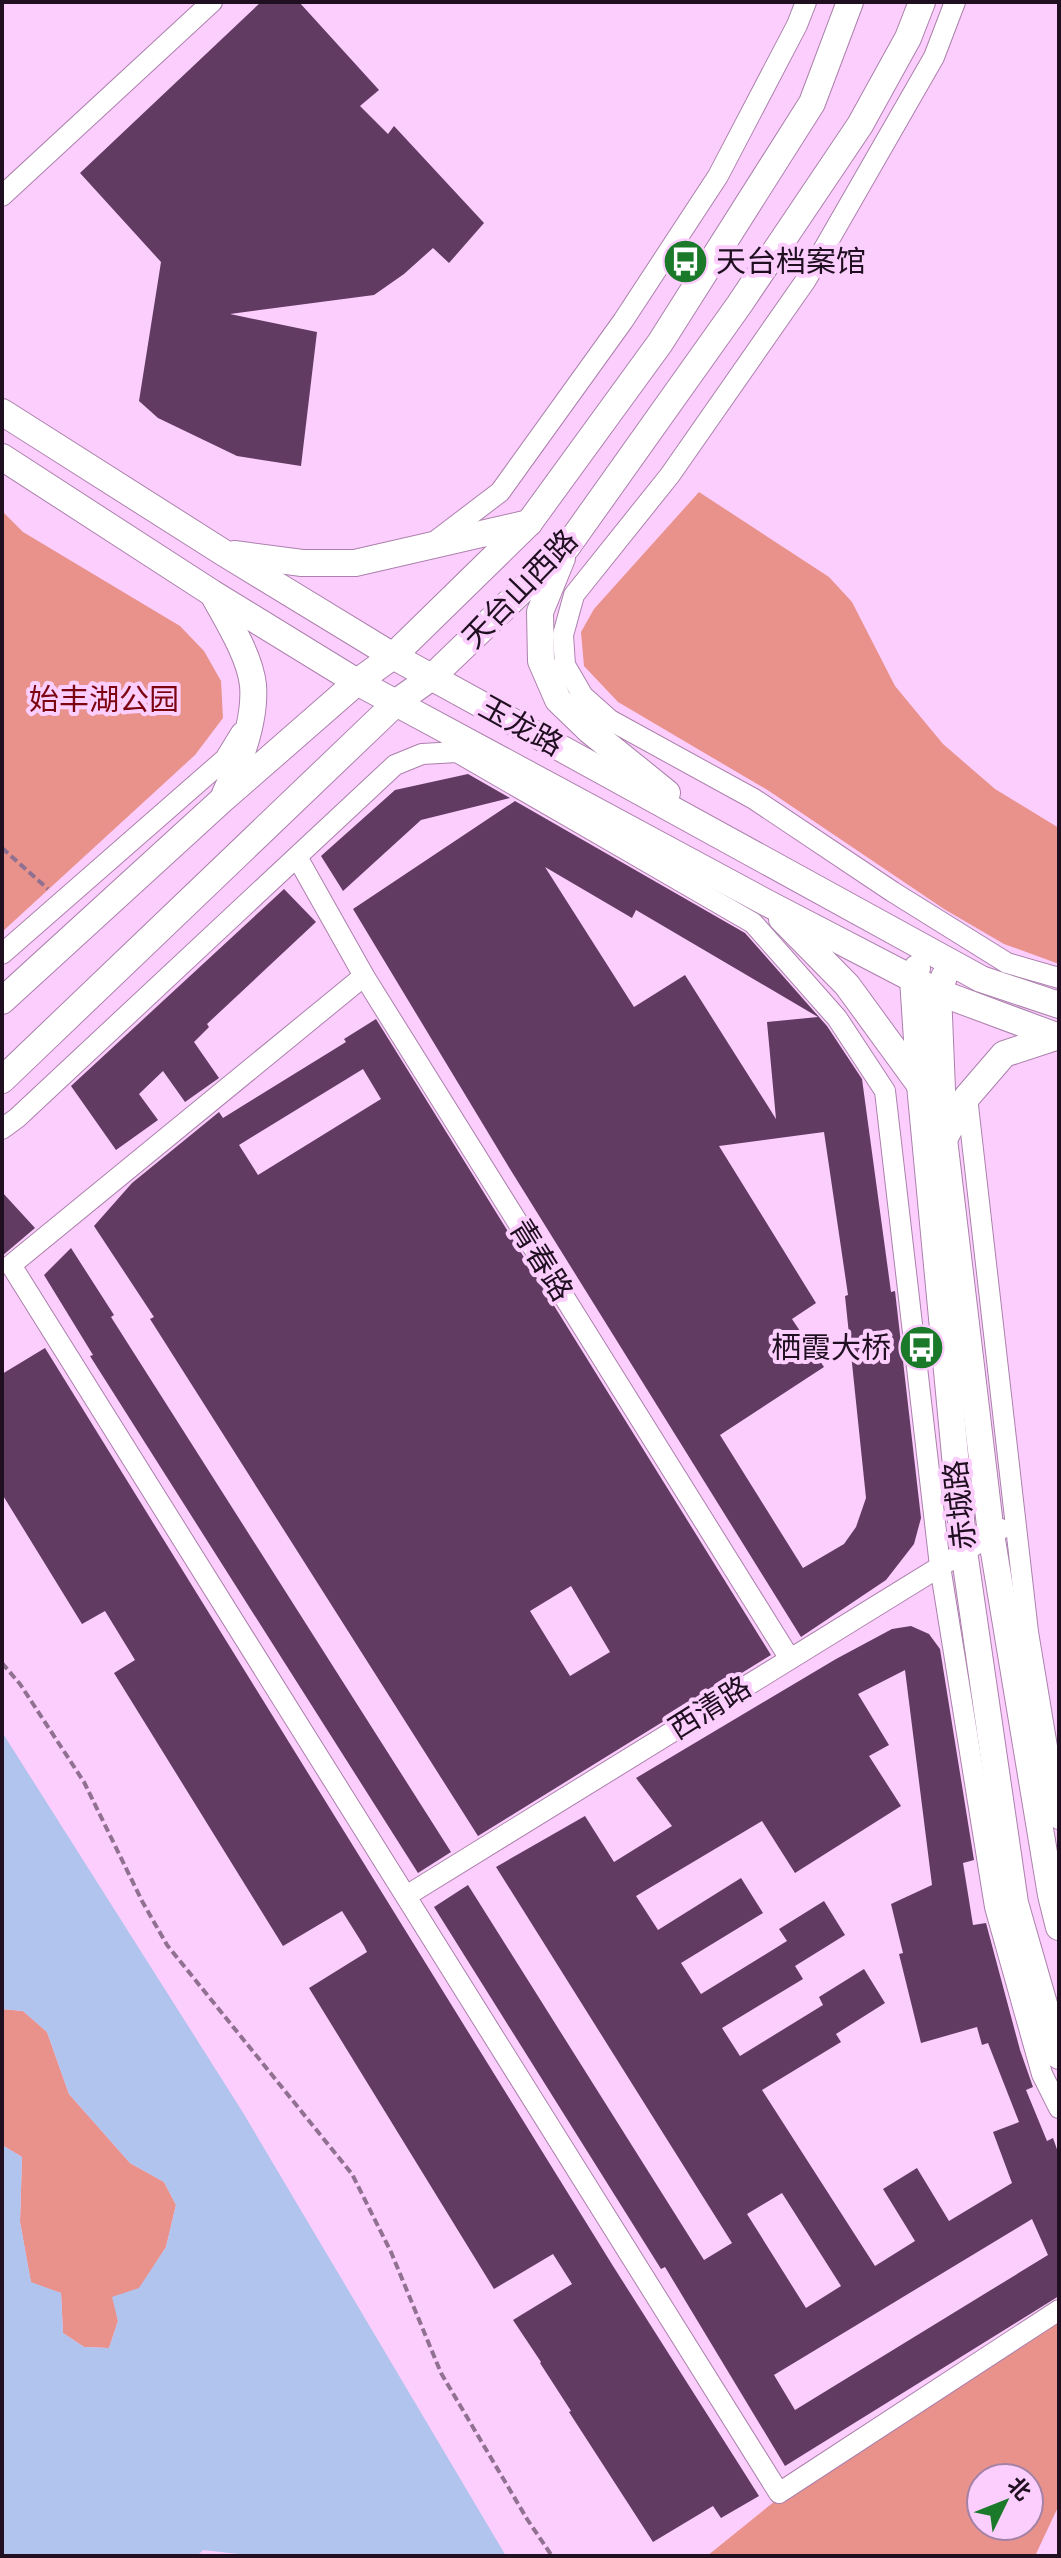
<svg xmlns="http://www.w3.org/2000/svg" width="1061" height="2558" font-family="'Titillium Web','Noto Sans SC',sans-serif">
	<rect width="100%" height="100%" fill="#fccefd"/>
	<!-- green -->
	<g fill="#e8928b" fill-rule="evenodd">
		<polygon points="699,492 829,577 852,602 895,686 943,744 995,789 1059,828 1059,964 1004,944 944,909 769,791 618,702 584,666 581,632 594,609"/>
		<polygon points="2,511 23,532 180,626 204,651 221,681 223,718 195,755 2,932"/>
		<polygon points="2,2009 23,2011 47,2032 69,2094 130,2163 164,2182 176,2205 166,2247 139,2289 113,2297 118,2321 109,2348 84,2347 63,2333 61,2293 31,2283 20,2222 22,2157 2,2145"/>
		<path d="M1059 2319V2505L1035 2556H707L780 2497ZM981 2478H1029V2526H981Z"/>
	</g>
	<!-- water -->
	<polygon fill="#b1c4ed" points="2,1732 242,2111 506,2556 256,2556 203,2550 197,2556 2,2556 2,2145 22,2157 20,2222 31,2282 61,2293 63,2333 84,2347 109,2348 118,2321 112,2297 139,2288 166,2247 176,2205 164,2182 130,2163 69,2094 47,2032 23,2011 2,2009"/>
	<!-- building -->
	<g fill="#613b62" fill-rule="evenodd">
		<polygon points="261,2 299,2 379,90 360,106 388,134 394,126 484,223 449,263 433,248 404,274 374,295 230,314 317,332 301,466 237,456 158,418 139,401 161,262 80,173"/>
		<polygon points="468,774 510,798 421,820 343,891 321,856 395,790"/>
		<path d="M515 801 745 933 827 1026 862 1079 891 1292 895 1291 921 1518 914 1544 886 1580 801 1637 510 1169 353 909ZM545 867 632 918 636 910 818 1017 767 1022 776 1119 685 975 634 1007ZM824 1132 848 1295 845 1296 866 1498 856 1527 844 1544 803 1568 720 1435 824 1367 792 1319 816 1303 719 1146Z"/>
		<polygon points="284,889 316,922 207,1024 209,1027 194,1042 219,1078 185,1102 163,1071 139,1094 158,1120 116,1150 71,1086"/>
		<path d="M376 1019 771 1655 478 1836 150 1319 154 1317 94 1226 132 1183 219 1112 223 1118 346 1042 344 1039ZM363 1069 381 1099 258 1175 239 1145ZM571 1586 610 1652 570 1676 530 1611Z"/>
		<polygon points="2,1192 35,1228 2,1256"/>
		<polygon points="71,1248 114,1315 111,1317 451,1852 418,1873 90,1356 93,1355 44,1275"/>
		<polygon points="45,1348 613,2266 759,2496 721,2518 713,2506 653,2542 569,2412 571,2411 540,2363 541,2362 513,2320 572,2284 553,2254 494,2289 309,1988 367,1952 364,1946 342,1911 283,1946 114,1673 135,1660 105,1611 82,1624 2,1494 2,1374"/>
		<path d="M911 1626 929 1634 940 1649 974 1860 963 1863 973 1925 986 1923 1020 2050 1033 2087 1026 2090 1047 2141 1053 2138 1059 2155V2296L785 2466 665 2267 661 2269 434 1907 468 1885 704 2260 732 2243 496 1867 585 1816 614 1862 672 1826 636 1778 836 1659 892 1629ZM905 1670 932 1885 891 1904 903 1953 899 1954 921 2043 977 2027 982 2045 988 2043 1019 2122 993 2132 1012 2183 949 2221 917 2168 883 2189 915 2241 875 2266 762 2090 841 2042 836 2034 885 2003 864 1969 819 1997 823 2005 740 2056 722 2028 803 1979 795 1966 845 1935 824 1901 779 1929 787 1941 701 1994 681 1963 763 1913 741 1878 658 1930 636 1896 762 1821 795 1873 901 1806 869 1756 889 1745 858 1694ZM782 2193 841 2286 806 2308 747 2214ZM1032 2219 1048 2255 795 2410 774 2375Z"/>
	</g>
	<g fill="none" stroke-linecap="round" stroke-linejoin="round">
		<defs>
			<g id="minor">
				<polyline points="955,2 934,57 806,280 670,475 574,595 563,635 565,665 583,696 610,720 754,799 893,892 1007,963 1059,978"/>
				<polyline points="2,196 212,2"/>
				<polyline points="433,543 500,492 623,321 718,176 797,25 806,2"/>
				<polyline points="297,857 364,976 790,1659"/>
				<polyline points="2,954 225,759 241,733"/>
				<polyline points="364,976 11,1265 779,2493 1059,2310"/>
				<polyline points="967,1097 1028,1632 1059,1819"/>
				<polyline points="2,1129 17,1118 395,765 422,754 457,752 753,923 837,1018 885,1091 940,1566 995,1907 1042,2074 1059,2108"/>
				<polyline points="406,1896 1001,1529"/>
			</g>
			<g id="major">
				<polyline points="2,412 224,553 393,656 981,979 1059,1005"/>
				<polyline points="2,457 212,593 357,682 767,903 938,992 1059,1037"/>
				<polyline points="234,554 302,563 355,563 529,523"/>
				<polyline points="562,558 540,612 541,661 558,700 589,730 667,793"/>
				<path d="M213 594C227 620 250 656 253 685 256 721 240 762 225 794"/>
				<polyline points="782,919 847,985 920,1085"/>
				<polyline points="917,968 913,979 920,1085 964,1551 1015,1903 1059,2056"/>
				<polyline points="944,977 938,992 944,1139 991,1534 1051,1895 1059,1927"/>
				<polyline points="2,1001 222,800 357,682 393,656 529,523 660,343 812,103 850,2"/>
				<polyline points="2,1080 398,701 432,677 567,547 739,305 860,125 908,38 922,2"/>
				<polyline points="944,1139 967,1097 1004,1054 1056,1037"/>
			</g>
		</defs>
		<!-- minor casing -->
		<use href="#minor" stroke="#ab80ac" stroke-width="22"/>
		<!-- major casing -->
		<use href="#major" stroke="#ab80ac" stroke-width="28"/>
		<!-- path -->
		<g stroke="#917192" stroke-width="4" stroke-dasharray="8 4" stroke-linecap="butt">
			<polyline points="2,848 48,889"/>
			<polyline points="2,1663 20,1684 84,1782 142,1901 167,1945 352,2174 391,2252 441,2373 527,2519 552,2556"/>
		</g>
		<!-- minor -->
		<use href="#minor" stroke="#fff" stroke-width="20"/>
		<!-- major -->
		<use href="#major" stroke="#fff" stroke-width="26"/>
	</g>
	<!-- icons -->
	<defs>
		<symbol id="bus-disc" viewBox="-11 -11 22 22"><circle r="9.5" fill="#1b792a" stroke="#fccefd"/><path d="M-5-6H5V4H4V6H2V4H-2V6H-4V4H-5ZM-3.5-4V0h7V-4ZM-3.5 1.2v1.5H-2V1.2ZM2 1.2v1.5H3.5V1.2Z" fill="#fff"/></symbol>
	</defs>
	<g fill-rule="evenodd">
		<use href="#bus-disc" x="660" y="236" width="51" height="51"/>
		<use href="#bus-disc" x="896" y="1322" width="51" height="51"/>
	</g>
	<g text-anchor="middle" stroke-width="8" stroke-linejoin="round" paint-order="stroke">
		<!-- poi labels -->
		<g font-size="30" fill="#1f0f20" stroke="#fccefd" text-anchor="start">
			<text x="716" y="272">天台档案馆</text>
			<text x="891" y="1358" text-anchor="end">栖霞大桥</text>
		</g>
		<!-- street labels -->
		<g font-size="30" fill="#1f0f20" stroke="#fccefd">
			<text transform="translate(520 589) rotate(-46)" y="10">天台山西路</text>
			<text transform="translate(521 726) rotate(29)" y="10">玉龙路</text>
			<text transform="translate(541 1260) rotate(58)" y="10">青春路</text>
			<text transform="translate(960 1505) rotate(-96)" y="10">赤城路</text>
			<text transform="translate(710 1708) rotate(-32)" y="10">西清路</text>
		</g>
		<!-- park labels -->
		<g font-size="30" fill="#7c0511" stroke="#fccefd">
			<text x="104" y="710">始丰湖公园</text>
		</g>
	</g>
	<!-- border -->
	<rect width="1061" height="2558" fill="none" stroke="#1f0f20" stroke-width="8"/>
	<!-- north arrow -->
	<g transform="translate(1005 2502) rotate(47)"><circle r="38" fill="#fccefd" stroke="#a482a5" stroke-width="2"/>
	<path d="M0-6L14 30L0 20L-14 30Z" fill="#1b792a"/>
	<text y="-12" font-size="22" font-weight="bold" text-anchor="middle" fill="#1f0f20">北</text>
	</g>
</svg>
